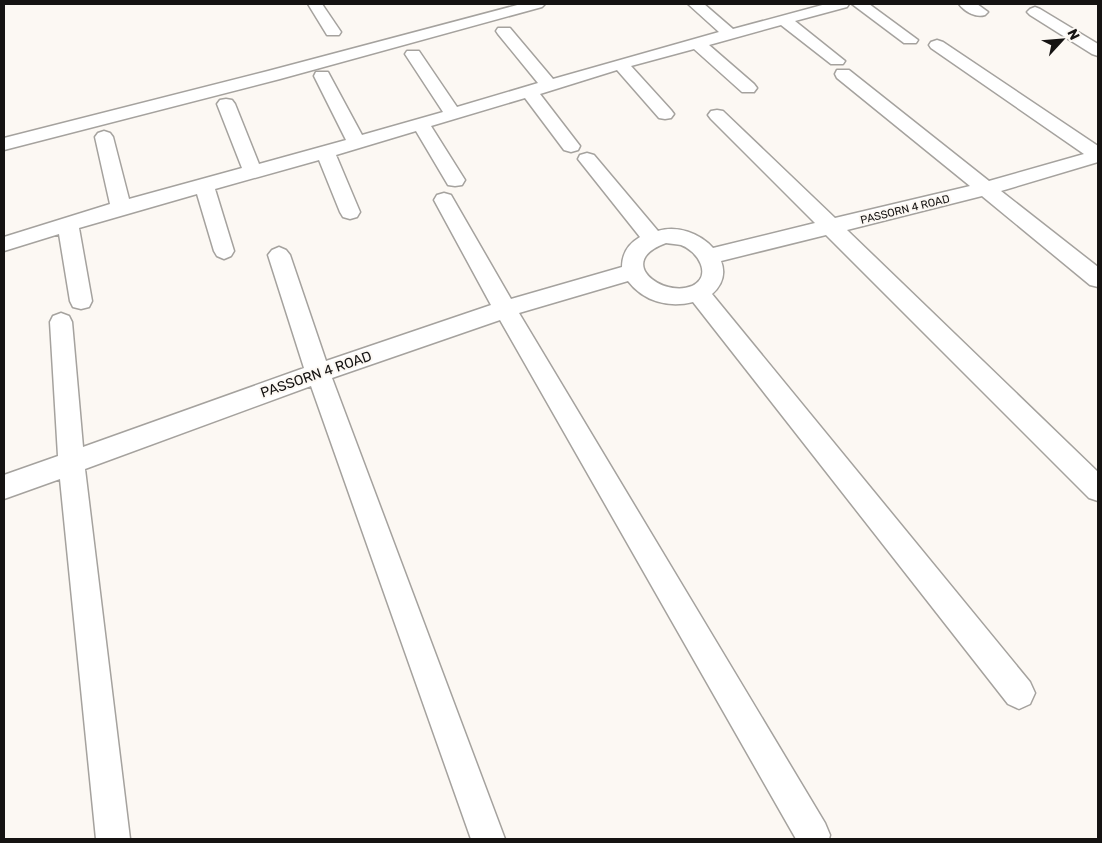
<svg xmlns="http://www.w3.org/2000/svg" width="1102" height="843" font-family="Rubik,sans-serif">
	<rect width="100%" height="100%" fill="#fcf8f3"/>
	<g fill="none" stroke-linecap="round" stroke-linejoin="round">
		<defs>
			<g id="minor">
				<polygon points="308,4 322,4 341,32 339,35 327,35"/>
				<polygon points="521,4 545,4 542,7 280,79 4,150 4,138 268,71"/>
				<polygon points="688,4 704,4 733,29 826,4 849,4 847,7 795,21 845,61 843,64 831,64 781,25 709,45 754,84 757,88 754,92 742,92 694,49 631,66 671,110 674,114 671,118 665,119 659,118 617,70 540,94 580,146 578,150 571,152 564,150 525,98 431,126 465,180 462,185 455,186 448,185 416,131 336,155 360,212 357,217 350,219 343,217 340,212 319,160 215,189 234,251 231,256 224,259 217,256 214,251 197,194 79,228 92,301 89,307 81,309 73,307 70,301 59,234 4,251 4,237 110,204 95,137 98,133 104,131 110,133 113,137 129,199 242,168 217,104 220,100 226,99 232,100 235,104 259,164 346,140 314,76 316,72 328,72 362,135 443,112 405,54 407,51 419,51 457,107 538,83 498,34 496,31 498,28 510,28 553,79 719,32"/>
				<polygon points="852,4 869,4 918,40 916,43 904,43"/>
				<path d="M959 4H977L988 12 985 15C976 18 965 12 959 4Z"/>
				<polygon points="1035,7 1040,9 1098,44 1098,56 1092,54 1030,15 1027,12 1030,9"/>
				<path d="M937 40 943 42 1098 146V162L1001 191 1098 267V287L1090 285 982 196 847 230 1098 472V501L1089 498 826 235 721 261C726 274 722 285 712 294L1030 682 1035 693 1030 704 1019 709 1008 704 693 302C669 308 644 302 628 281L519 313 825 823 830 835 829 839H796L500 320 332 378 505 839H471L311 386 85 469 130 839H96L60 479 4 499V475L58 456 50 322 53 316 61 313 69 316 72 322 83 447 304 368 268 255 272 250 279 247 286 250 290 255 326 361 491 305 434 200 437 195 444 193 451 195 511 299 622 267C622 254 628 244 640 237L578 159 580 155 587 153 594 155 658 231C677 225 700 233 713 248L815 223 711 119 708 115 711 111 717 110 723 111 835 218 970 186 837 78 835 74 837 70H849L989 181 1084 154 931 48 929 45 931 42ZM666 243C671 244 677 244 681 245 698 251 713 276 692 286 663 298 614 262 666 243Z"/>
			</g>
		</defs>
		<!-- minor casing -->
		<use href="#minor" stroke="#a5a29e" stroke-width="3"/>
		<!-- minor -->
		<use href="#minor" fill="#fff" fill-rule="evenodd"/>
	</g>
	<g text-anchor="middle" stroke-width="4" stroke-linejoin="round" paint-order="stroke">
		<!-- far-street labels -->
		<g font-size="11" fill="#151312" stroke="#fcf8f3">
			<text transform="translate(905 209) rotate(-14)" y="4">PASSORN 4 ROAD</text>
		</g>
		<!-- street labels -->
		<g font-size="14" fill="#151312" stroke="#fcf8f3">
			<text transform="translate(316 374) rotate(-19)" y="5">PASSORN 4 ROAD</text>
		</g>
	</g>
	<!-- border -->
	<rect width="1102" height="843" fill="none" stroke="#151312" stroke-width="10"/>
	<!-- north arrow -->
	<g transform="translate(1062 40) rotate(64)" stroke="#fcf8f3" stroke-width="4" paint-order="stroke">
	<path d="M0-4L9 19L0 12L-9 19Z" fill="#151312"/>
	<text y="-8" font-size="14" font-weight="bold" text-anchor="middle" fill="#151312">N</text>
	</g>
</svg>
